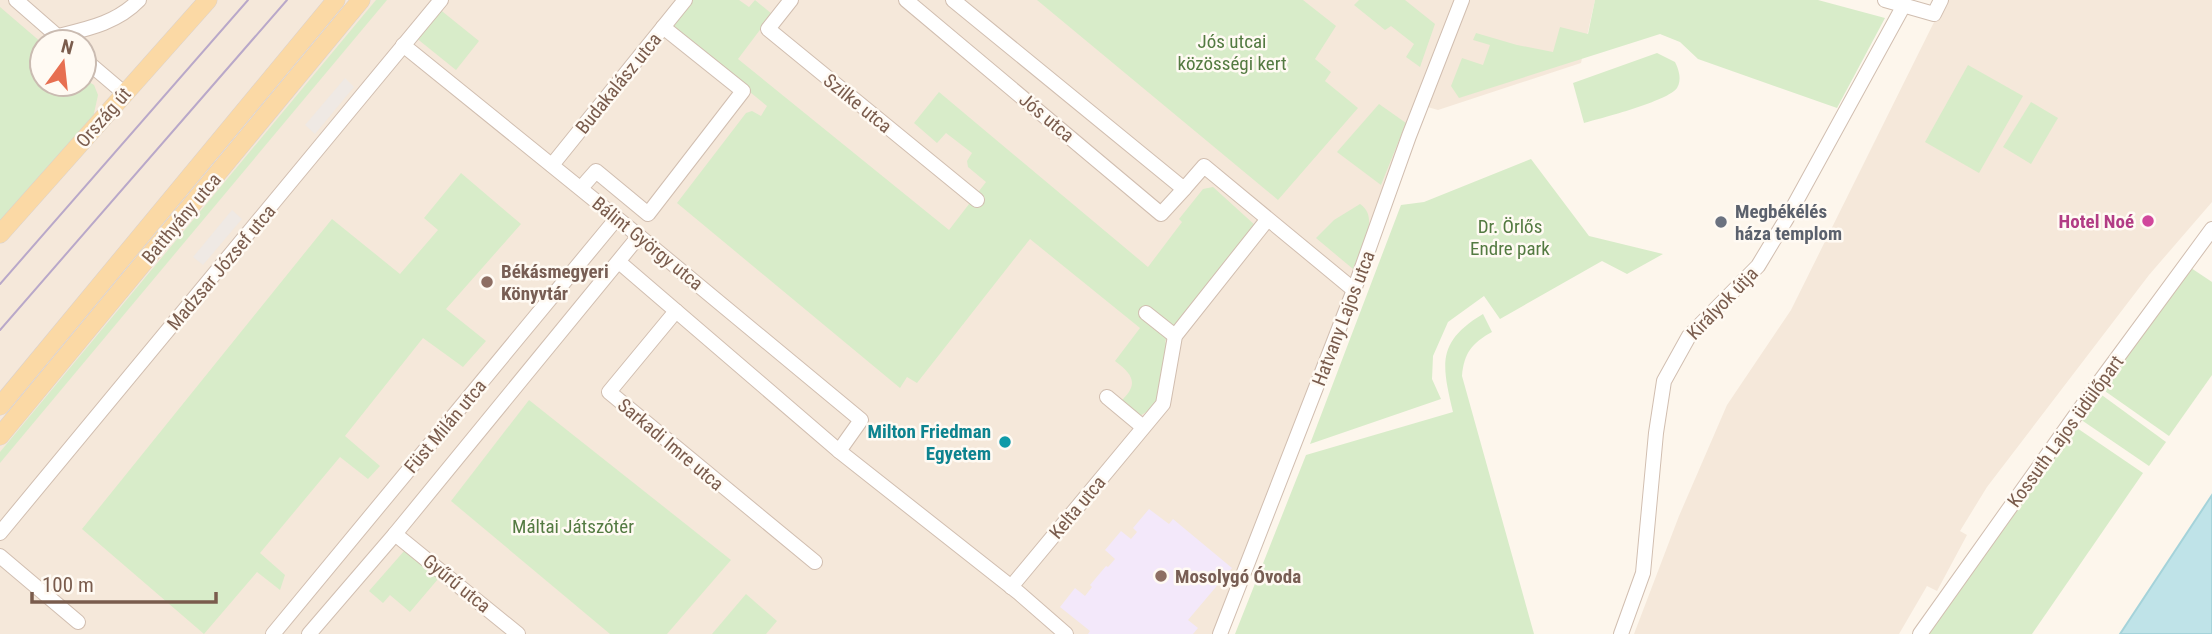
<svg xmlns="http://www.w3.org/2000/svg" width="2212" height="634" font-family="'Roboto Condensed',sans-serif">
	<rect width="100%" height="100%" fill="#fdf6ec"/>
	<!-- residential -->
	<g fill="#f5e8da" fill-rule="evenodd">
		<path d="M0 0H1595L1581 63 1438 110 1417 104 1364 251 1216 634H0ZM42 42H84V84H42Z"/>
		<polygon points="1945,0 2212,0 2212,202 2149,275 1987,487 1960,531 1967,535 1937,591 1927,586 1899,634 1634,634 1679,516 1727,405 1791,310"/>
	</g>
	<!-- industrial -->
	<g fill="#efe9e4">
		<polygon points="345,78 354,87 315,134 305,125"/>
		<polygon points="232,210 242,219 203,265 193,257"/>
	</g>
	<!-- education -->
	<polygon fill="#f3e8fa" points="1149,509 1169,524 1173,519 1232,568 1188,620 1198,628 1193,634 1088,634 1090,631 1060,607 1075,588 1085,596 1092,587 1090,585 1106,566 1108,567 1115,559 1105,550 1121,531 1131,539 1137,532 1133,528"/>
	<!-- green -->
	<g fill="#d8ecc9">
		<polygon points="376,0 387,0 0,463 0,452"/>
		<path d="M691 0H739L749 7 755 0 772 14 738 59 949 230 986 182 968 167 967 161 972 153 946 133 937 143 914 123 939 92 1148 267 1182 222 1179 219 1203 189 1213 187 1256 226 1167 337 1165 342 1169 345C1164 371 1165 407 1137 417L1120 402C1139 385 1134 375 1115 361L1140 328 1030 239 917 383 907 377 900 388 677 203 746 113 752 111 761 116 767 106 670 27Z"/>
		<polygon points="1037,0 1303,0 1336,26 1315,59 1331,72 1325,81 1358,108 1278,200"/>
		<polygon points="1359,0 1405,0 1435,24 1420,67 1406,57 1414,44 1391,26 1385,30 1354,5"/>
		<polygon points="1595,0 1818,0 1885,18 1837,108 1698,59 1680,42 1660,34 1459,98 1451,86 1462,58 1483,65 1490,45 1473,40 1476,33 1517,45 1553,52 1560,27 1588,34"/>
		<polygon points="0,7 42,43 42,84 84,84 84,79 94,85 98,95 93,118 0,225"/>
		<polygon points="438,8 479,41 456,70 415,37"/>
		<path d="M1657 53 1675 62C1679 70 1682 80 1677 88 1668 101 1602 118 1584 123L1573 83Z"/>
		<polygon points="1968,65 2023,96 1979,173 1925,142"/>
		<polygon points="2031,102 2058,118 2031,164 2003,147"/>
		<polygon points="1379,104 1406,123 1381,185 1337,152"/>
		<polygon points="1531,159 1589,236 1663,254 1627,274 1602,261 1500,319 1484,296 1448,322 1433,356 1432,379 1441,399 1310,444 1401,205 1424,202"/>
		<polygon points="461,173 521,224 446,309 486,341 463,367 423,338 345,436 380,466 368,479 340,457 260,553 285,575 280,590 257,572 204,634 82,529 332,219 400,274 438,230 424,218"/>
		<path d="M1360 204C1381 218 1360 249 1353 269L1316 238 1334 220Z"/>
		<polygon points="2191,268 2212,282 2212,375 2169,436 2102,389"/>
		<path d="M1483 314 1492 332C1472 343 1464 353 1462 376L1534 634H1235L1306 455 1453 412C1442 365 1436 342 1483 314Z"/>
		<polygon points="2099,393 2166,442 2149,466 2080,419"/>
		<polygon points="529,400 731,560 667,634 610,634 451,501"/>
		<polygon points="2074,426 2143,473 2032,634 1929,634"/>
		<polygon points="405,550 438,579 410,612 390,595 383,603 369,591"/>
		<polygon points="746,594 777,621 766,634 712,634"/>
	</g>
	<!-- water -->
	<polygon fill="#bfe3e8" stroke="#a5d3da" stroke-width="2" points="2212,495 2212,634 2120,634"/>
	<g fill="none" stroke-linecap="round" stroke-linejoin="round">
		<defs>
			<g id="minor">
				<polyline points="16,0 63,41"/>
				<polyline points="791,0 768,29 977,200"/>
				<polyline points="906,0 1161,214 1184,189"/>
				<polyline points="953,0 1184,189 1204,166 1354,290"/>
				<polyline points="1885,0 1934,14 1941,0"/>
				<path d="M58 36C87 29 117 23 139 0"/>
				<polyline points="403,45 639,236 861,420 839,451"/>
				<polyline points="84,59 124,93"/>
				<polyline points="552,165 685,0"/>
				<polyline points="581,188 596,171 648,214 743,91 663,27"/>
				<polyline points="619,262 839,451 1019,593 1066,634"/>
				<polyline points="676,311 609,392 815,562"/>
				<polyline points="1146,313 1175,336"/>
				<polyline points="1107,397 1143,427"/>
				<polyline points="0,533 441,0"/>
				<polyline points="395,534 518,634"/>
				<polyline points="0,556 78,622"/>
				<polyline points="1011,587 1163,404 1175,336 1267,220"/>
				<polyline points="273,634 617,218"/>
				<polyline points="309,634 395,534 639,236"/>
				<polyline points="1220,634 1354,290 1409,136 1462,0"/>
				<polyline points="1621,634 1643,573 1656,433 1664,381 1689,336 1758,266 1787,218 1904,5"/>
				<polyline points="1920,634 2095,388 2212,229"/>
			</g>
			<g id="major">
				<polyline points="0,234 208,0"/>
				<polyline points="0,406 336,0"/>
				<polyline points="0,436 361,0"/>
			</g>
		</defs>
		<!-- minor casing -->
		<use href="#minor" stroke="#d1beb0" stroke-width="16"/>
		<!-- major casing -->
		<use href="#major" stroke="#dad1cd" stroke-width="19"/>
		<!-- minor -->
		<use href="#minor" stroke="#fff" stroke-width="14"/>
		<!-- major -->
		<use href="#major" stroke="#fbd9a5" stroke-width="18"/>
		<!-- tram -->
		<g stroke="#b9a8c9" stroke-width="2">
			<polyline points="0,284 248,0"/>
			<polyline points="0,330 287,0"/>
		</g>
	</g>
	<!-- markers -->
	<circle fill="#d1479c" stroke="#fffaf3" stroke-width="2.5" cx="2148" cy="221" r="7"/>
	<circle fill="#6b7280" stroke="#fffaf3" stroke-width="2.5" cx="1721" cy="222" r="7"/>
	<g fill="#8d6e63" stroke="#fffaf3" stroke-width="2.5">
		<circle cx="487" cy="282" r="7"/>
		<circle cx="1161" cy="576" r="7"/>
	</g>
	<circle fill="#0f9aa8" stroke="#fffaf3" stroke-width="2.5" cx="1005" cy="442" r="7"/>
	<g text-anchor="middle" stroke-width="5" stroke-linejoin="round" paint-order="stroke">
		<!-- park labels -->
		<g font-size="19" fill="#537a41" stroke="#fffaf3">
			<text x="1232" y="48">Jós utcai<tspan x="1232" dy="22">közösségi kert</tspan></text>
			<text x="1510" y="233">Dr. Örlős<tspan x="1510" dy="22">Endre park</tspan></text>
			<text x="573" y="533">Máltai Játszótér</text>
		</g>
		<!-- street labels -->
		<g font-size="19" fill="#7a5c4d" stroke="#fffaf3">
			<text transform="translate(618 83) rotate(-51)" y="7">Budakalász utca</text>
			<text transform="translate(858 103) rotate(39)" y="7">Szilke utca</text>
			<text transform="translate(103 117) rotate(-49)" y="7">Ország út</text>
			<text transform="translate(1047 117) rotate(40)" y="7">Jós utca</text>
			<text transform="translate(181 218) rotate(-50)" y="7">Batthyány utca</text>
			<text transform="translate(648 243) rotate(39)" y="7">Bálint György utca</text>
			<text transform="translate(221 267) rotate(-50)" y="7">Madzsar József utca</text>
			<text transform="translate(1722 303) rotate(-46)" y="7">Királyok útja</text>
			<text transform="translate(1343 318) rotate(-69)" y="7">Hatvany Lajos utca</text>
			<text transform="translate(445 426) rotate(-50)" y="7">Füst Milán utca</text>
			<text transform="translate(2065 431) rotate(-54)" y="7">Kossuth Lajos üdülőpart</text>
			<text transform="translate(671 444) rotate(40)" y="7">Sarkadi Imre utca</text>
			<text transform="translate(1077 507) rotate(-50)" y="7">Kelta utca</text>
			<text transform="translate(457 583) rotate(39)" y="7">Gyűrű utca</text>
		</g>
		<!-- worship labels -->
		<g font-size="19" font-weight="bold" fill="#5b616d" stroke="#fffaf3" text-anchor="start">
			<text x="1735" y="218">Megbékélés<tspan x="1735" dy="22">háza templom</tspan></text>
		</g>
		<!-- hotel labels -->
		<g font-size="19" font-weight="bold" fill="#b23c85" stroke="#fffaf3" text-anchor="end">
			<text x="2134" y="228">Hotel Noé</text>
		</g>
		<!-- education labels -->
		<g font-size="19" font-weight="bold" fill="#785e54" stroke="#fffaf3" text-anchor="start">
			<text x="501" y="278">Békásmegyeri<tspan x="501" dy="22">Könyvtár</tspan></text>
			<text x="1175" y="583">Mosolygó Óvoda</text>
		</g>
		<!-- culture labels -->
		<g font-size="19" font-weight="bold" fill="#0d838f" stroke="#fffaf3" text-anchor="end">
			<text x="991" y="438">Milton Friedman<tspan x="991" dy="22">Egyetem</tspan></text>
		</g>
	</g>
	<!-- north arrow -->
	<g transform="translate(63 63) rotate(15)"><circle r="33" fill="#fffaf3" stroke="#cabbb1" stroke-width="2"/>
	<path d="M0-5L12 26L0 18L-12 26Z" fill="#e76f51"/>
	<text y="-10" font-size="19" font-weight="bold" text-anchor="middle" fill="#7a5c4d">N</text>
	</g>
	<!-- scale -->
	<path d="M32 592v10h184v-10" fill="none" stroke="#7a5c4d" stroke-width="3.5"/>
	<text x="42" y="592" font-size="21" fill="#7a5c4d" stroke="#fffaf3" stroke-width="5" paint-order="stroke">100 m</text>
</svg>
